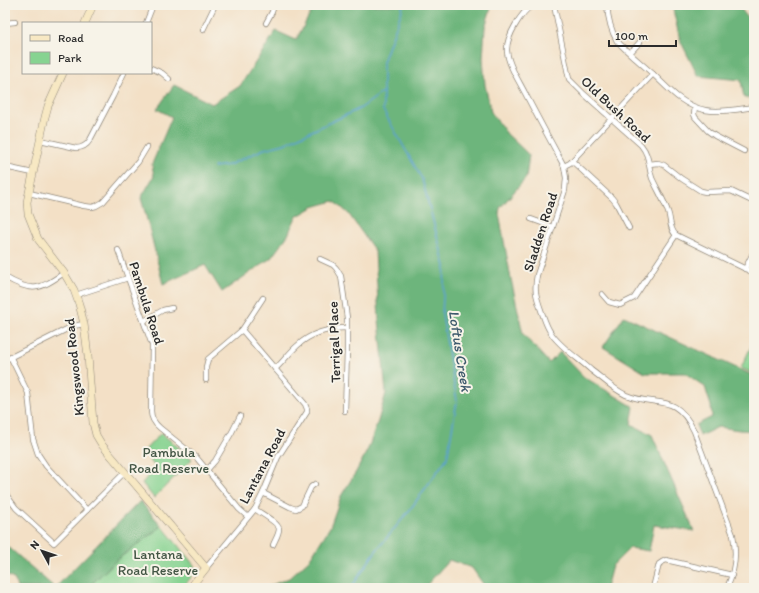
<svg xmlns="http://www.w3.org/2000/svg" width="759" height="593" font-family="Itim,sans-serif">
	<rect width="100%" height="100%" fill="#f7f3e8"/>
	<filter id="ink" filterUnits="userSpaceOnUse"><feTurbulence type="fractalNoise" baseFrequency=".025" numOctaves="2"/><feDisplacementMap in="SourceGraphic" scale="8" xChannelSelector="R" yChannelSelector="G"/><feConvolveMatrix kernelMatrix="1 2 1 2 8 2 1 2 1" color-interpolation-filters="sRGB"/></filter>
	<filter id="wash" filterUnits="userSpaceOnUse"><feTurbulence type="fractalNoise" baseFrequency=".012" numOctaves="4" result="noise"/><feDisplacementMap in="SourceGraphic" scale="16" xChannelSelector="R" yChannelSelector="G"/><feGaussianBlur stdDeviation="0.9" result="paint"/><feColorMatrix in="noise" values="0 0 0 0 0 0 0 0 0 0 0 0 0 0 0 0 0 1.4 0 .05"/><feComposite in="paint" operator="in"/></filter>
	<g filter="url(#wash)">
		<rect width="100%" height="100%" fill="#f3e0c6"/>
		<!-- green -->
		<g fill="#87d391" stroke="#597f5e">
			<polygon points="754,340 754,374 741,368"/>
			<polygon points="161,433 185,453 192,459 154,498 142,483 156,468 143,452"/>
			<path d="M162 526 194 565C195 575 188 581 182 588H87L118 559Z"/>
		</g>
		<!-- forest -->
		<g fill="#6db57b" stroke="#4c7053">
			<polygon points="315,5 492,5 485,27 483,58 485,85 491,112 507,134 529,155 526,178 500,208 499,214 511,279 523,334 549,363 560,352 584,377 634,407 631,424 652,435 694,531 654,525 649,551 630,548 612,566 606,588 486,588 472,568 449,560 424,588 263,588 267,587 289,578 309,560 330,527 341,496 356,472 368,449 378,421 386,393 379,320 375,251 348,213 334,201 313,207 296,217 288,235 271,258 222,292 205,265 163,284 148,223 141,198 154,176 152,164 172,117 157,109 174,85 212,104 240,86 276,31 296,40"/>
			<polygon points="672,5 738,5 754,26 754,98 744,98 741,80 698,76 680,40"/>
			<polygon points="624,316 754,376 754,431 739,430 718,427 700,436 696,425 712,417 711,406 705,387 685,373 645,373 603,347"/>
			<polygon points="140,501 162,526 118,559 87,588 17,588 15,580 5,574 5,544 55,588"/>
		</g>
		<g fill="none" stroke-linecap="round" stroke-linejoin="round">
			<!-- stream -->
			<g stroke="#5ba1d1" stroke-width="1.5">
				<polyline points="214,167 229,165 264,149 284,144 361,108 383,92"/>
				<polyline points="351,588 375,552 409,511 447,458 457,401 442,315 445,266 422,179 383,110 383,62 401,13 403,5"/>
			</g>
		</g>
	</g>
	<g filter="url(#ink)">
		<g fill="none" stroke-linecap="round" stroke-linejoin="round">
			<defs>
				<g id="street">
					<path d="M533 5C521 12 506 37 507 51 508 65 519 81 525 93 538 118 551 142 564 166L566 178 565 190 537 275C534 290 536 296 541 310 544 318 546 326 551 333 559 346 579 359 591 370 602 378 613 389 626 395 657 408 675 391 694 431L733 535C737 554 735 571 727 588"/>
					<path d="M554 5 569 79 584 94 641 145C650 156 648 166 652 178 657 189 664 200 668 212 671 219 669 229 676 235L754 273"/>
					<path d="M607 5C608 18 610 29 617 41 628 53 641 63 653 74 669 89 683 106 705 110 721 113 738 109 754 107"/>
					<polyline points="5,23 15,22"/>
					<polyline points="146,23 153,5"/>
					<polyline points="266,23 272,12 274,5"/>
					<polyline points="203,30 215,5"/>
					<polyline points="630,53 640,42"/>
					<polyline points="151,68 162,73 169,79"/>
					<polyline points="695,107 694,114 695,117 708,131 715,136 744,151"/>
					<path d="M40 140 76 148C83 148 87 145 90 140L113 96 124 73"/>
					<polyline points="572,161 612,198 616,203 629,228"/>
					<polyline points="649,164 658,163 664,165 682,179 701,191 706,192 731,191 754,202"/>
					<polyline points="564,166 570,163 653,74"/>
					<polyline points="5,167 33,173"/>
					<polyline points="29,193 84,206 92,207 96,206 103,202 138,162 147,147"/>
					<polyline points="531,219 553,227"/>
					<path d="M118 250 152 345 151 411C151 418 154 423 160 428L196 457 239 509 248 517"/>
					<polyline points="320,259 333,265 336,268 341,276 347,318 347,351 345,411"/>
					<polyline points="745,269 754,251"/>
					<path d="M5 277C32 293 39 290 64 273"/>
					<polyline points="602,294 609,302 620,305 634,298 676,235"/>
					<polyline points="76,295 128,278"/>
					<polyline points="144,321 163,310 172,308"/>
					<polyline points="11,358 28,393 33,439 38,454 46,466 87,510"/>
					<polyline points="5,360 73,326 84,324"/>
					<path d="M275 369C283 362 289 353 297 346 310 333 330 328 347 328"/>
					<polyline points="206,380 206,367 208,359 242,330"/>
					<polyline points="207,470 215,461 232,432 240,416"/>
					<polyline points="5,493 16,508 54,543 125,472"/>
					<polyline points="263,493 290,507 296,509 302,506 311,487 315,484"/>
					<path d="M255 509C260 513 279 523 279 529 279 534 275 540 273 545"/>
					<polyline points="206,568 255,509 263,493 278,457 307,412 307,409 305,404 242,330 263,298"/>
					<polyline points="653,588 659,564 662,562 666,560 732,575"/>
				</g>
				<g id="secondary">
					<polyline points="85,23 93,5"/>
					<polyline points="63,73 48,106 45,117 27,202 28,214 38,239 64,273 74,290 79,304 84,324 88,356 93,423 96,435 102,445 206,568 190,588"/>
				</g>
			</defs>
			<!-- street casing -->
			<use href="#street" stroke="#8f8678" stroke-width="6"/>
			<!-- secondary casing -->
			<use href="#secondary" stroke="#8f8678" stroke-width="8"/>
			<!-- street -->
			<use href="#street" stroke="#fff" stroke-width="4.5"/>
			<!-- secondary -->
			<use href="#secondary" stroke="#f7e8c3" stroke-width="7"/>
		</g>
	</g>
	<g text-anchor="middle" stroke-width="4" stroke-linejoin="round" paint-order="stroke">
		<!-- street labels -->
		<g font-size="14" fill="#2b2b2b" stroke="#f7f3e8">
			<text transform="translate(616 109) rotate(43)" y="5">Old Bush Road</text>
			<text transform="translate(540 232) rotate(-72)" y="5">Sladden Road</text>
			<text transform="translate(147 303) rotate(72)" y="5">Pambula Road</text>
			<text transform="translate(334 342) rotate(-92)" y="5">Terrigal Place</text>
			<text transform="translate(74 367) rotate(-96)" y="5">Kingswood Road</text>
			<text transform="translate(262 466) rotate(-62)" y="5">Lantana Road</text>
		</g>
		<!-- park labels -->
		<g font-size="14" fill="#425544" stroke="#f7f3e8">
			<text x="169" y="457">Pambula<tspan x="169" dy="16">Road Reserve</tspan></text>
			<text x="158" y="559">Lantana<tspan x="158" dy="16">Road Reserve</tspan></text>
		</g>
		<!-- water labels -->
		<g font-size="15" font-style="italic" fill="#3e5a6d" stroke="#f7f3e8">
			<text transform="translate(460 351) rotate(81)" y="5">Loftus Creek</text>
		</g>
	</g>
	<!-- margin -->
	<rect width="759" height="593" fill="none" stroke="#f7f3e8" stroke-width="20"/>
	<!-- legend -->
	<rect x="22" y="22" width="130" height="52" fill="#f7f3e8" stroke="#a5a39c"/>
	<rect x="30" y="35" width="20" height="6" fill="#f7e8c3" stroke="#a5a39c"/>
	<text x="58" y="42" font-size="12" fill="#2b2b2b">Road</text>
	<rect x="30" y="52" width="20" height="12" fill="#87d391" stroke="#a5a39c"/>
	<text x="58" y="62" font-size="12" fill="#2b2b2b">Park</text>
	<!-- north arrow -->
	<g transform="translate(42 551) rotate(310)" stroke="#f7f3e8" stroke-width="3" paint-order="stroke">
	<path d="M0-3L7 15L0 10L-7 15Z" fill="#2b2b2b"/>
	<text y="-6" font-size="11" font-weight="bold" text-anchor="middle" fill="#2b2b2b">N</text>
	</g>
	<!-- scale -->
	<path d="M609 40v6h67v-6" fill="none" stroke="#2b2b2b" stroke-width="2"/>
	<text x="615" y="40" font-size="12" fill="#2b2b2b" stroke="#f7f3e8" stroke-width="3" paint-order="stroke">100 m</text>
</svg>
